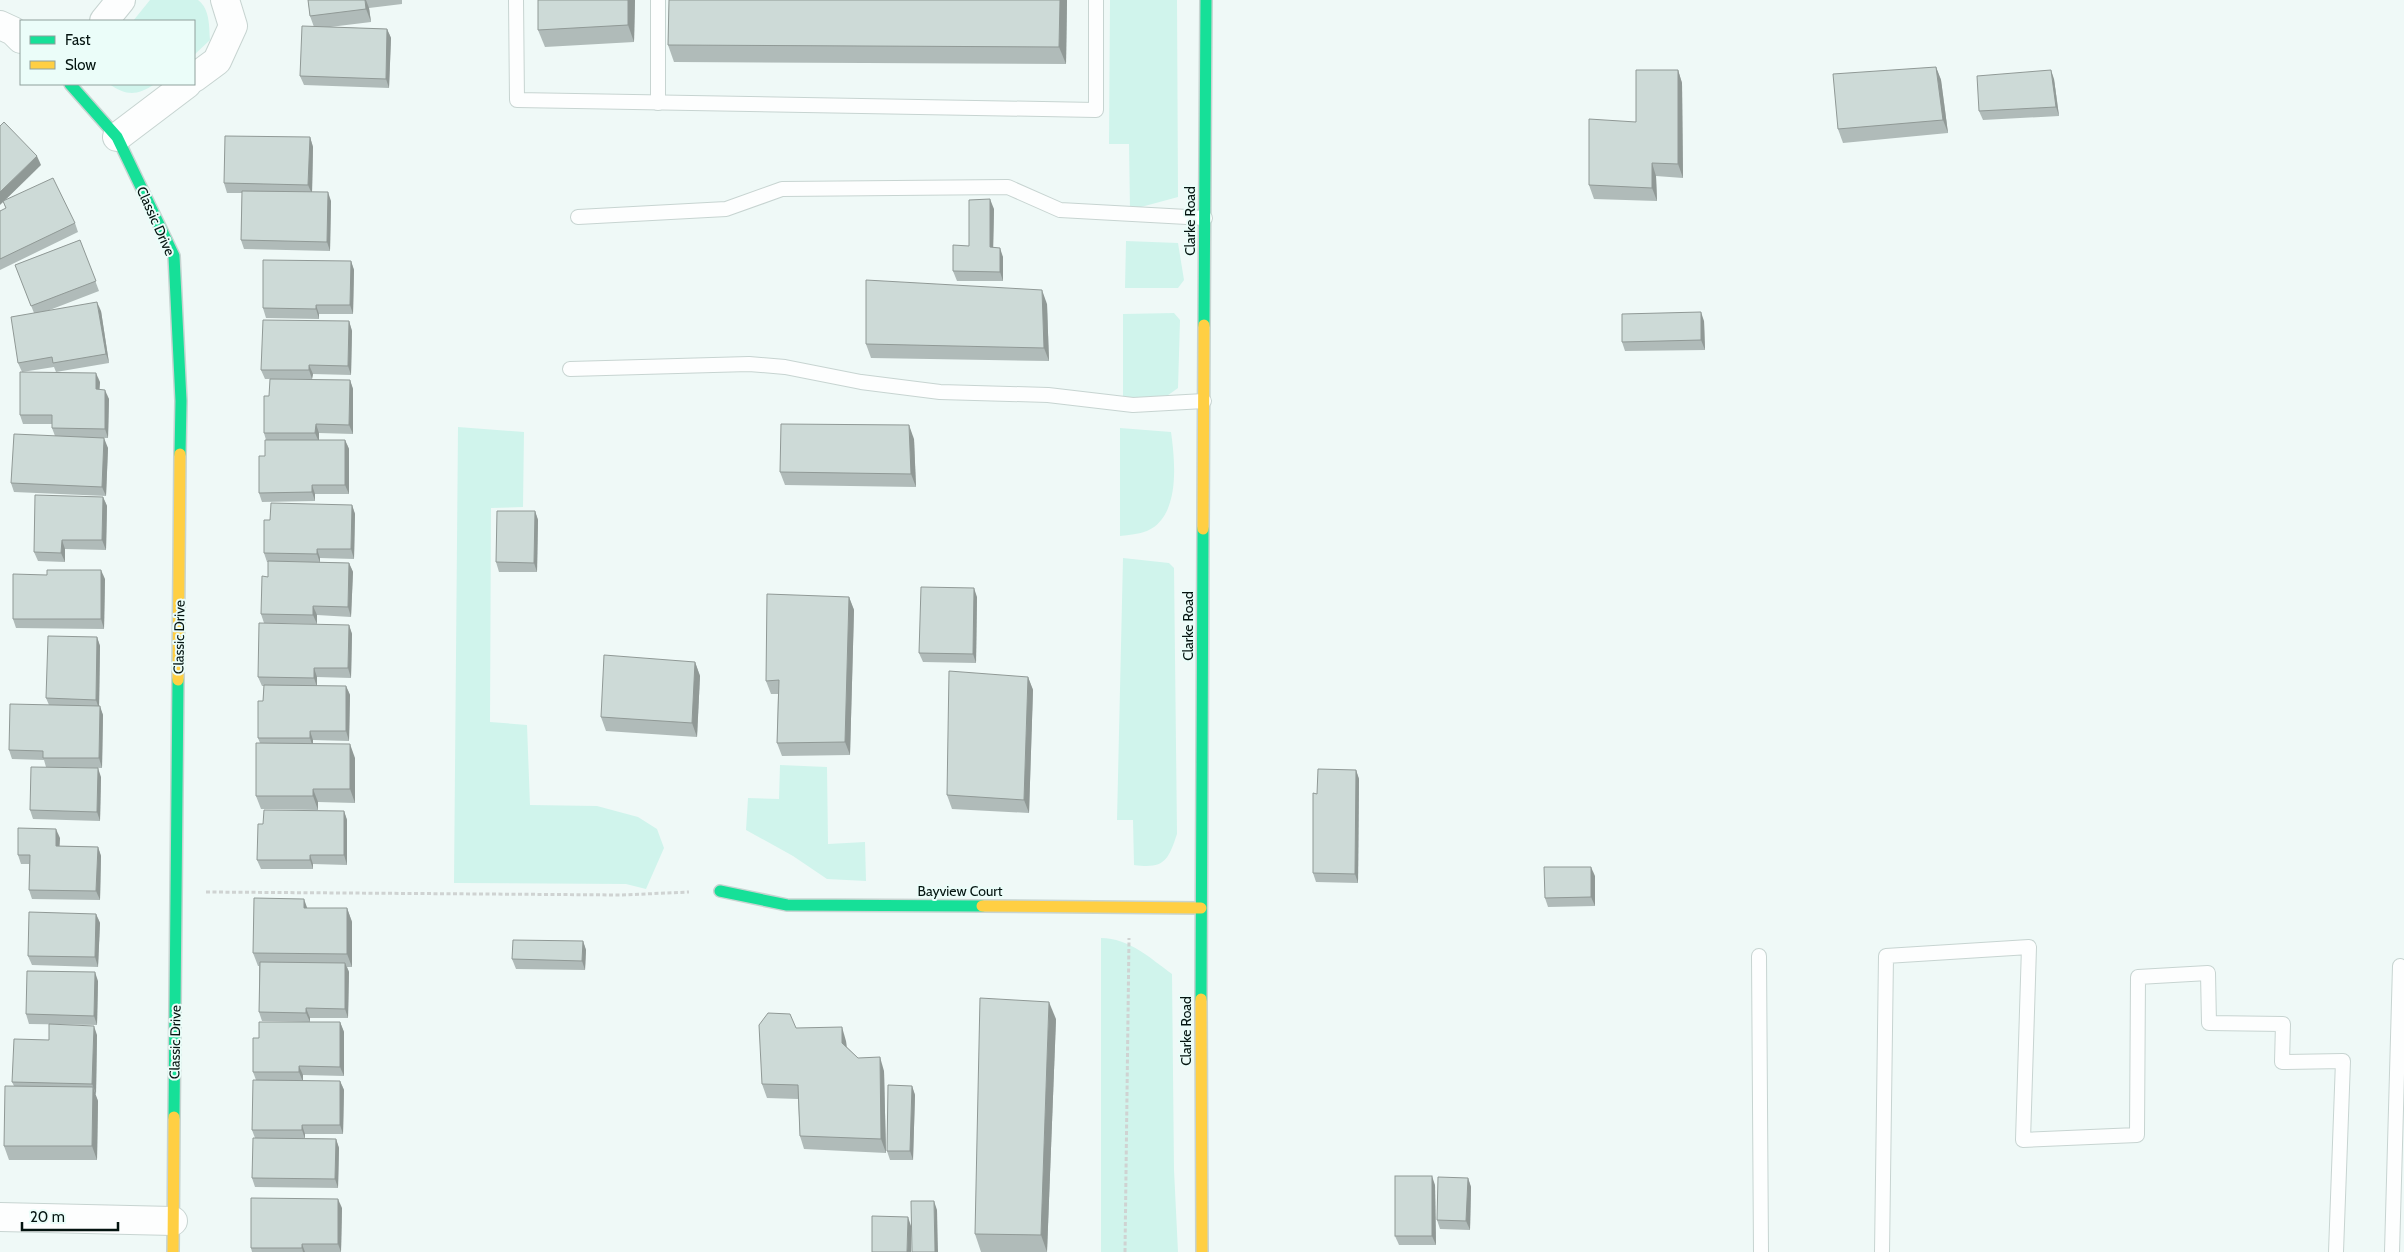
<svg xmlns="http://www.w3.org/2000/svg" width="2404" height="1252" font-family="Cabin,sans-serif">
	<rect width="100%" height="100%" fill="#eff9f7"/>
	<!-- green -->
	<g fill="#d0f4ec">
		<path d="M150 0H198C210 9 209 26 210 40L194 55V21H133Z"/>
		<polygon points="1110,0 1177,0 1178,197 1130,210 1129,144 1109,144"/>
		<path d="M109 84H155C136 96 127 96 109 84Z"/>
		<polygon points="1126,241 1178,243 1184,280 1178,288 1125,288"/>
		<polygon points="1174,313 1180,320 1178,388 1164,398 1123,400 1123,314"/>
		<polygon points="458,427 524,432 523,507 491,508 490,722 527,725 530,805 597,806 638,817 657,829 664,848 646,889 626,884 454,883"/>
		<path d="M1120 428 1171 432C1175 461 1181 516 1147 531 1139 534 1129 535 1120 536Z"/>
		<path d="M1123 558 1169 563 1174 568 1177 834C1168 861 1164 869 1134 865L1133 820H1117Z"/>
		<polygon points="780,765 827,767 828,844 865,842 866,881 827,879 793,856 746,830 748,798 779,799"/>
		<path d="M1101 938C1129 938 1150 958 1172 974L1174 1170 1178 1252H1101Z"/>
	</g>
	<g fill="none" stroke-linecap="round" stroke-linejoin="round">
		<defs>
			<g id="lane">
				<polyline points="516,0 517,100 1096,110 1096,0"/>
				<polyline points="658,103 658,0"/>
				<polyline points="578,217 726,209 782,189 1008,187 1060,210 1205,218"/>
				<polyline points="570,369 749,364 785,367 861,382 940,392 1048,395 1133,405 1204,401"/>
				<polyline points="1759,956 1761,1252"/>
				<polyline points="1882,1252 1886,956 2029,947 2023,1140 2137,1135 2138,977 2208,973 2209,1023 2283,1024 2282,1062 2343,1061 2336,1252"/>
				<polyline points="2392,1252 2400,966"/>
			</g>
			<g id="street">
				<polyline points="104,21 121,0"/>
				<polyline points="0,25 13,31 21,39"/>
				<polyline points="194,78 217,61 233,26 225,0"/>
				<polyline points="117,137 187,84"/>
				<polyline points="0,1217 173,1221"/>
			</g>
			<g id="fast">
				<polyline points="70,84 117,137 174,256 181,401 180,454"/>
				<polyline points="1204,325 1206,0"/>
				<polyline points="720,891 787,905 982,906"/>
				<polyline points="1201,999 1203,529"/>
				<polyline points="174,1117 178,680"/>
			</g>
			<g id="slow">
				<polyline points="1203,529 1204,325"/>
				<polyline points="178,680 180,454"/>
				<polyline points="982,906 1201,908"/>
				<polyline points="1201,999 1202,1252"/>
				<polyline points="173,1252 174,1117"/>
			</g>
		</defs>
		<!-- lane casing -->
		<use href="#lane" stroke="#c7d4d1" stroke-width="16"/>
		<!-- street casing -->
		<use href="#street" stroke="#c7d4d1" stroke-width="30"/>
		<!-- fast casing -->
		<use href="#fast" stroke="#c7d4d1" stroke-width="14"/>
		<!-- slow casing -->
		<use href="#slow" stroke="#c7d4d1" stroke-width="14"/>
		<!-- path -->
		<g stroke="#cfd3d2" stroke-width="3" stroke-dasharray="4 2.5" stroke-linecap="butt">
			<polyline points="206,892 622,895 689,892"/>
			<polyline points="1125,1252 1129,938"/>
		</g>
		<!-- lane -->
		<use href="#lane" stroke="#fdfefe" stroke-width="14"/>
		<!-- street -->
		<use href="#street" stroke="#fdfefe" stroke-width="28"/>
		<!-- fast -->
		<use href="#fast" stroke="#16e098" stroke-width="11"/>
		<!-- slow -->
		<use href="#slow" stroke="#ffcf43" stroke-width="11"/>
	</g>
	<!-- wall -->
	<g fill="#b0bbb9">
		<polygon points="308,0 402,0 402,4 369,8 371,22 330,27 387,29 391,38 389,88 304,85 300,76 314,27 310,16"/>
		<polygon points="635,0 634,42 545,47 538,30"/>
		<polygon points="669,0 1067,0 1066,64 674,62 668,45"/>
		<polygon points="1936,67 1941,80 1948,133 1843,143 1838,129"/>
		<polygon points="1678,70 1682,83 1683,178 1656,176 1657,201 1594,199 1589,185 1636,122"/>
		<polygon points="2054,79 2059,116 1983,120 1979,111"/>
		<polygon points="310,137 313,147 312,192 331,201 330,251 244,249 241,240 242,193 227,193 224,183"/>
		<polygon points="41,165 4,201 75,223 78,232 0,270 0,211 6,209 3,201"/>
		<polygon points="994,209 993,247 1003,257 1003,281 957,281 953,271 969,246"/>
		<polygon points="80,240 99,291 47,311 101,311 109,363 56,372 54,367 22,372 18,363 34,313 15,265"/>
		<polygon points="351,261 354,270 353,314 319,314 319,319 266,318 263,308"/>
		<polygon points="1047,304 1049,361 871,358 866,344"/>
		<polygon points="349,321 352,331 351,375 313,374 312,379 265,379 261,370"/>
		<polygon points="1704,321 1705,350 1625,351 1622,342"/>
		<polygon points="350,380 353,389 353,434 319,433 319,440 345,440 349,449 349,494 315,494 315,501 262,502 259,493 265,456 266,440 264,433 269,396"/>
		<polygon points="100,382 99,389 109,399 108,438 94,438 108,448 106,496 14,492 11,483 55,436 52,428 52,424 23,424 20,415"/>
		<polygon points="914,439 916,487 785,485 780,472"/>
		<polygon points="103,497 107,506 106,550 65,549 65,562 38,561 34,552"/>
		<polygon points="352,505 355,514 354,559 320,558 320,562 349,563 353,572 351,617 317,615 317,624 264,623 261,614 268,577 268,562 267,562 264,553 270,520"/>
		<polygon points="535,511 538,520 537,572 499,572 496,562"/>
		<polygon points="47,575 105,579 104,629 16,628 13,619"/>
		<polygon points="849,597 854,610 850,755 782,756 777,743 778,694 771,694 766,681"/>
		<polygon points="977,597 976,663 923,662 919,653"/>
		<polygon points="349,625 352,634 351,678 317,677 317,686 346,686 350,695 349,741 313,740 313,744 355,758 355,803 318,802 318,810 261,809 256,796 260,743 258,738 263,701 264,686 262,686 258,677"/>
		<polygon points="97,637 100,646 99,706 103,715 102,768 46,767 44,760 12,759 9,750 49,705 46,698"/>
		<polygon points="695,662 700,676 697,737 606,731 601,717"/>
		<polygon points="1028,677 1033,690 1029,813 952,809 947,795"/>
		<polygon points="1356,770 1359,779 1358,883 1316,882 1313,873 1317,794"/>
		<polygon points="101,777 100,821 33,819 30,810"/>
		<polygon points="344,811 347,820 347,865 313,864 313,869 261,869 257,860 263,824"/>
		<polygon points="60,838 59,846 98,847 101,856 100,900 32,899 29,890 29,864 21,864 18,855"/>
		<polygon points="1595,876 1595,906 1548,907 1545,898"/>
		<polygon points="307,908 347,908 352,922 352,967 347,967 349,972 348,1018 310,1018 310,1022 262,1021 259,1012 259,966 258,966 253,953"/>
		<polygon points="96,914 100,923 98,967 32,965 28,956"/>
		<polygon points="583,941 586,950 585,970 516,969 512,959"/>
		<polygon points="98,981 97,1025 29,1024 26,1014"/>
		<polygon points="1056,1019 1047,1252 981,1252 975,1234"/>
		<polygon points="340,1022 344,1032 344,1076 303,1075 303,1081 340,1081 344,1090 343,1134 305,1134 305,1138 336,1139 339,1148 338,1188 255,1187 252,1178 255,1138 252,1130 256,1080 253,1072 259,1038"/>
		<polygon points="796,1028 846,1041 847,1047 858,1058 884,1071 886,1153 804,1149 800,1136 798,1099 767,1098 762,1084"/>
		<polygon points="97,1035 96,1094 95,1094 98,1101 97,1160 9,1160 4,1146 14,1086 12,1082 49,1040"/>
		<polygon points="912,1086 915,1095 913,1160 890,1160 887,1151"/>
		<polygon points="1468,1178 1471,1187 1470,1230 1440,1229 1437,1220"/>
		<polygon points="1435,1185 1436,1245 1399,1245 1395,1236"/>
		<polygon points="342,1208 341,1252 252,1252 251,1248"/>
	</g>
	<!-- shaded-wall -->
	<g fill="#909996">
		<polygon points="365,0 366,0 369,8 371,22 366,9"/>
		<polygon points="628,0 635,0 634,42 628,25"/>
		<polygon points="1060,0 1067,0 1066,64 1059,47"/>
		<polygon points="387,29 391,38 389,88 386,79"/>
		<polygon points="1936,67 1941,80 1948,133 1943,120"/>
		<polygon points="1678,70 1682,83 1683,178 1678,164"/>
		<polygon points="2051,70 2054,79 2059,116 2056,107"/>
		<polygon points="310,137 313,147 312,194 308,185"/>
		<polygon points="37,156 41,165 0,205 0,192"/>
		<polygon points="1652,163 1656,176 1657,201 1652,188"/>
		<polygon points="328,192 331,201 330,251 327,242"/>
		<polygon points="990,199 994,209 993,256 990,247"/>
		<polygon points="1000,248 1003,257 1003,281 1000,272"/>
		<polygon points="351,261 354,270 353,314 350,305"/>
		<polygon points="1042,290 1047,304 1049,361 1044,348"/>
		<polygon points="97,302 101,311 109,363 106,354"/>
		<polygon points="316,305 319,314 319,319 316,309"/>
		<polygon points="1701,312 1704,321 1705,350 1701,340"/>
		<polygon points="349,321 352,331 351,375 348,366"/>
		<polygon points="309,365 313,374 312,379 309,370"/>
		<polygon points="96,373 100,382 99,399 96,389"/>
		<polygon points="350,380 353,389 353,434 349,425"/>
		<polygon points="105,390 109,399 108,438 105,429"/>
		<polygon points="316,424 319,433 319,442 315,433"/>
		<polygon points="909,425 914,439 916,487 911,474"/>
		<polygon points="104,438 108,448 106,496 102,487"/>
		<polygon points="345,440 349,449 349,494 345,485"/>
		<polygon points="312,485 315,494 315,501 312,492"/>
		<polygon points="103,497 107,506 106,550 102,540"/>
		<polygon points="352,505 355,514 354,559 351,549"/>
		<polygon points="535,511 538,520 537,572 534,563"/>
		<polygon points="62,540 65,549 65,562 61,553"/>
		<polygon points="317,549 320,558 320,563 317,554"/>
		<polygon points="349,563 353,572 351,617 348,607"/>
		<polygon points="101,570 105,579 104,629 101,619"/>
		<polygon points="974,588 977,597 976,663 973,654"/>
		<polygon points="849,597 854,610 850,755 845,742"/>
		<polygon points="313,606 317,615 317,624 313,615"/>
		<polygon points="349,625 352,634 351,678 348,668"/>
		<polygon points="97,637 100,646 99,709 96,700"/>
		<polygon points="695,662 700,676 697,737 692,723"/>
		<polygon points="314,668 317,677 317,687 314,678"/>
		<polygon points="1028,677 1033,690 1029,813 1024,800"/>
		<polygon points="346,686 350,695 349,741 346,731"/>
		<polygon points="100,706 103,715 102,768 99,758"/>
		<polygon points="310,731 313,740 313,748 310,738"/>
		<polygon points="350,744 355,758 355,803 350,789"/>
		<polygon points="98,768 101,777 100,821 97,812"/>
		<polygon points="1356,770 1359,779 1358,883 1355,874"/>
		<polygon points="313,789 318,802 318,810 313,796"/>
		<polygon points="344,811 347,820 347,865 344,855"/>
		<polygon points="56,829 60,838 59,856 56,846"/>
		<polygon points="98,847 101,856 100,900 96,891"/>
		<polygon points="310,855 313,864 313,869 310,860"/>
		<polygon points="1591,867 1595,876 1595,906 1591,897"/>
		<polygon points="304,899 309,913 304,908"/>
		<polygon points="347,908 352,922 352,967 347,954"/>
		<polygon points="96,914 100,923 98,967 95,957"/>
		<polygon points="583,941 586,950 585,970 582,961"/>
		<polygon points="345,963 349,972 348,1018 345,1009"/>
		<polygon points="95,972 98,981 97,1025 94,1016"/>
		<polygon points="1049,1002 1056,1019 1047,1252 1041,1235"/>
		<polygon points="306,1008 310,1018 310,1022 306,1013"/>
		<polygon points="340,1022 344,1032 344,1076 340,1067"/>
		<polygon points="94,1026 97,1035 96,1094 92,1084"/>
		<polygon points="842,1027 846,1041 847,1056 842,1043"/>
		<polygon points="880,1057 884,1071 886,1153 881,1139"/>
		<polygon points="299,1066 303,1075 303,1082 299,1072"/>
		<polygon points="340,1081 344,1090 343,1134 340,1125"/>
		<polygon points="912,1086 915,1095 913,1160 910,1151"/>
		<polygon points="93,1087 98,1101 97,1160 92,1146"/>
		<polygon points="302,1125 305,1134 305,1139 302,1130"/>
		<polygon points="336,1139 339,1148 338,1188 335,1179"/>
		<polygon points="1432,1176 1435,1185 1436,1245 1432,1236"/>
		<polygon points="1468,1178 1471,1187 1470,1230 1466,1221"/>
		<polygon points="338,1199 342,1208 341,1252 338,1244"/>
		<polygon points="934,1201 937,1210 938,1252 935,1252"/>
		<polygon points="908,1217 911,1226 911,1252 907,1252"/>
		<polygon points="302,1244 305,1252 303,1252 302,1248"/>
	</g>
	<!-- building -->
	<g fill="#cddad7" stroke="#909996">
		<polygon points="308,0 365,0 366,9 310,16"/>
		<polygon points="538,0 628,0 628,25 538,30"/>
		<polygon points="669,0 1060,0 1059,47 668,45"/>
		<polygon points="302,26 387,29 386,79 300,76"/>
		<polygon points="1936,67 1943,120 1838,129 1833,74"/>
		<polygon points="1636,70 1678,70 1678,164 1652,163 1652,188 1589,185 1589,119 1636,122"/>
		<polygon points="2051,70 2056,107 1979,111 1977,76"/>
		<polygon points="4,122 37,156 0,192 0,126"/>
		<polygon points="225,136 310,137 308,185 224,183"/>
		<polygon points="53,178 75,223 0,259 0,211 6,208 3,201"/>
		<polygon points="242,191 328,192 327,242 241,240"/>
		<polygon points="990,199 990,247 1000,248 1000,272 953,271 953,245 969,246 969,200"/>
		<polygon points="80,240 96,281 31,306 15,265"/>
		<polygon points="263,260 351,261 350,305 316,305 316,309 263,308"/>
		<polygon points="866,280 1042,290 1044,348 866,344"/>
		<polygon points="97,302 106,354 53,363 52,357 18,363 11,317"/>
		<polygon points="1701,312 1701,340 1622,342 1622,314"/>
		<polygon points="263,320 349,321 348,366 309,365 309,370 261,370"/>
		<polygon points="20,372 96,373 96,389 105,390 105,429 52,428 52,415 20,415"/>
		<polygon points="270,379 350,380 349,425 316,424 315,433 264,433 264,396 269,396"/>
		<polygon points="781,424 909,425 911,474 780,472"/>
		<polygon points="14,434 104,438 102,487 11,483"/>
		<polygon points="265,440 345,440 345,485 312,485 312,492 259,493 259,456 265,456"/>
		<polygon points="35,495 103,497 102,540 62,540 61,553 34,552"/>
		<polygon points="271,503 352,505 351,549 317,549 317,554 264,553 264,520 270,520"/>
		<polygon points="497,511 535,511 534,563 496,562"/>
		<polygon points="268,561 349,563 348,607 313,606 313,615 261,614 262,576 268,577"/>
		<polygon points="47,570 101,570 101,619 13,619 13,574 47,575"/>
		<polygon points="921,587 974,588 973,654 919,653"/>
		<polygon points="767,594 849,597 845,742 777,743 779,680 766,681"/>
		<polygon points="259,623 349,625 348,668 314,668 314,678 258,677"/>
		<polygon points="48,636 97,637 96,700 46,698"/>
		<polygon points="604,655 695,662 692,723 601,717"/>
		<polygon points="949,671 1028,677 1024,800 947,795"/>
		<polygon points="264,685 346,686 346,731 310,731 310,738 258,738 258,701 263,701"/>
		<polygon points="10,704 100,706 99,758 43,758 43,751 9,750"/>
		<polygon points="256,743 350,744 350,789 313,789 313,796 256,796"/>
		<polygon points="31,767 98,768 97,812 30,810"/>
		<polygon points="1318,769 1356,770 1355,874 1313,873 1313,793 1317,794"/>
		<polygon points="264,810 344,811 344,855 310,855 310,860 257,860 258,824 263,824"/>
		<polygon points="18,828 56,829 56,846 98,847 96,891 29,890 30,855 18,855"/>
		<polygon points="1544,867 1591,867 1591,897 1545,898"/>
		<polygon points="254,898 304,899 304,908 347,908 347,954 253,953"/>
		<polygon points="29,912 96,914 95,957 28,956"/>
		<polygon points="513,940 583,941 582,961 512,959"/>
		<polygon points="260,962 345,963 345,1009 306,1008 306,1013 259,1012"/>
		<polygon points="27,971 95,972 94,1016 26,1014"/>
		<polygon points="980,998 1049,1002 1041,1235 975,1234"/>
		<polygon points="768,1013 790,1014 796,1028 842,1027 842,1043 858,1058 880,1057 881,1139 800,1136 798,1085 762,1084 759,1025"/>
		<polygon points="259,1022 340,1022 340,1067 299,1066 299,1072 253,1072 253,1038 259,1038"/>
		<polygon points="49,1024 94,1026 92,1084 12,1082 14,1039 49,1040"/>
		<polygon points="253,1080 340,1081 340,1125 302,1125 302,1130 252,1130"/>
		<polygon points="888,1085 912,1086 910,1151 887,1151"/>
		<polygon points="5,1086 93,1087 92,1146 4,1146"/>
		<polygon points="253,1138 336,1139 335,1179 252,1178"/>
		<rect x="1395" y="1176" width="37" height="60"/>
		<polygon points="1438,1177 1468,1178 1466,1221 1437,1220"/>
		<polygon points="251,1198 338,1199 338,1244 302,1244 302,1248 251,1248"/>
		<polygon points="911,1201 934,1201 935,1252 912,1252"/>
		<polygon points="872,1216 908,1217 907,1252 872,1252"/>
	</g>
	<g text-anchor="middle" stroke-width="4" stroke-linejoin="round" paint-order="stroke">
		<!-- street labels -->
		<g font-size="14" fill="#041410" stroke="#ebfdf9">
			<text transform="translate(156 221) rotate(66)" y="5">Classic Drive</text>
			<text transform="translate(1190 221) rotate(-90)" y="5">Clarke Road</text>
			<text transform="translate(1188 626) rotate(-90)" y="5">Clarke Road</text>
			<text transform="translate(179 637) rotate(-89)" y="5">Classic Drive</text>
			<text x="960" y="896">Bayview Court</text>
			<text transform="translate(1186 1031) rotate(-90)" y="5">Clarke Road</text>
			<text transform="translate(175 1042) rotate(-89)" y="5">Classic Drive</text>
		</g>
	</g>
	<!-- legend -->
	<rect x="20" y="20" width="175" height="65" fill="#ebfdf9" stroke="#8fa09c"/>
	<rect x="30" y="36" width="25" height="8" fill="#16e098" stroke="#8fa09c"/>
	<text x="65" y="45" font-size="15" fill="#041410">Fast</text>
	<rect x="30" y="61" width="25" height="8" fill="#ffcf43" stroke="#8fa09c"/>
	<text x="65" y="70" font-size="15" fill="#041410">Slow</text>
	<!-- scale -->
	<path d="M22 1222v8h96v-8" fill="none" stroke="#041410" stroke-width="2.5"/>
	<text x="30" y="1222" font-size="15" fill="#041410" stroke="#ebfdf9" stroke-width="4" paint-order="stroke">20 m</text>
</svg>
